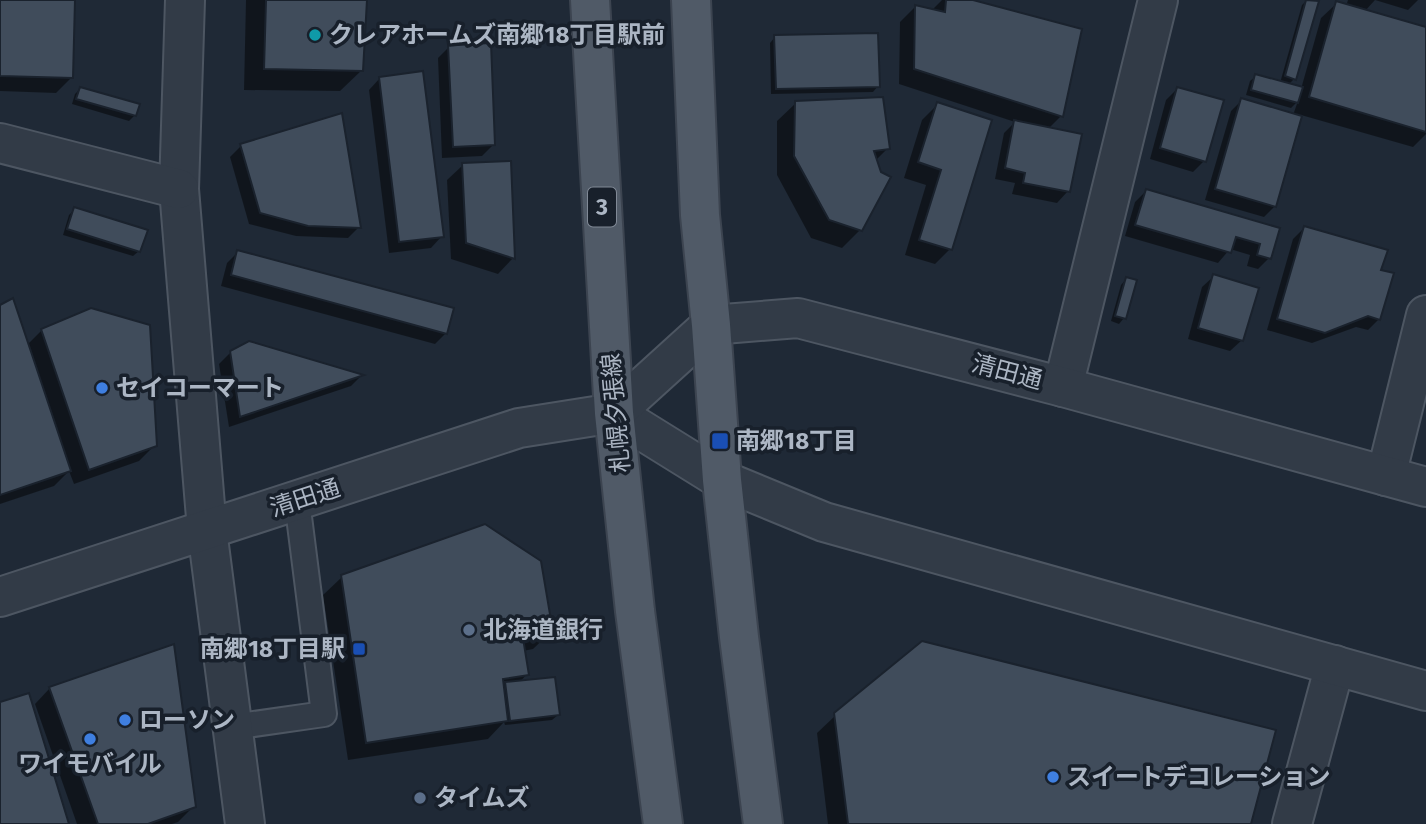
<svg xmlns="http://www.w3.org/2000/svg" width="1426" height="824" font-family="'Fira Sans','Noto Sans JP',sans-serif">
	<rect width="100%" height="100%" fill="#1f2936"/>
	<!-- shadow -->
	<g fill="#0007">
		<polygon points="0,0 73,0 71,78 56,93 0,91"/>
		<polygon points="246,0 366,0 362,70 340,91 244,90"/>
		<polygon points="942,0 967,0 1061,116 1048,129 1068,191 1057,203 1012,194 1015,183 995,179 1004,133 1015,122 899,84 900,22 916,6 932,10"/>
		<polygon points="1307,0 1316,2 1294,79 1288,85 1301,89 1321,18 1337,3 1346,6 1348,0 1418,0 1408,10 1375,0 1365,11 1426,29 1426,134 1413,147 1301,115 1275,206 1264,217 1205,200 1231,111 1242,100 1293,115 1298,101 1291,108 1246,95 1250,81 1256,76 1280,83 1302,5"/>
		<polygon points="775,37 878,86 873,92 771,94 770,43"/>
		<polygon points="449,47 493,145 482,156 442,158 438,58"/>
		<polygon points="380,78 442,236 431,248 389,253 369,90"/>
		<polygon points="80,89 135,115 129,121 72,104 75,94"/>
		<polygon points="1177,89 1204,161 1193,172 1150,159 1166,100"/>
		<polygon points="796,103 888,148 875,161 860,230 842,248 811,238 777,175 777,121"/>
		<polygon points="938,104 950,249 935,264 905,255 926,185 904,178 922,120"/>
		<polygon points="241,146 359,227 348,238 296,236 249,224 230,157"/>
		<polygon points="463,165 513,258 498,274 451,259 447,180"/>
		<polygon points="1146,191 1277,229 1269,258 1258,269 1247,266 1250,255 1230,249 1218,263 1125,236 1135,202"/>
		<polygon points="75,209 139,251 133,256 63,235 69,215"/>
		<polygon points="1304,228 1379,271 1379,319 1368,330 1356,327 1312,343 1267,330 1293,239"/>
		<polygon points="238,252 446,333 435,344 221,286 227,263"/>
		<polygon points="1214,276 1242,340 1230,351 1188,339 1202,287"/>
		<polygon points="1126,279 1124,318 1119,324 1111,321 1121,285"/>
		<polygon points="0,307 27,345 42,330 155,445 139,461 74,484 69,471 54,486 0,504"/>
		<polygon points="231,352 361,376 351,386 229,427 219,364"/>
		<polygon points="342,577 552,631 533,649 523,651 527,674 519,683 558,715 552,720 505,725 504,722 488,739 348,760 323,595"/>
		<polygon points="50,688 194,806 178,822 172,824 77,824 35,704"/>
		<polygon points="836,715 1249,824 828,824 817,733"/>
	</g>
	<!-- building -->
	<g fill="#404c5b" stroke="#1a222d" stroke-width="2">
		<polygon points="0,0 75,0 73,78 0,76"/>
		<polygon points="266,0 367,0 363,71 264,69"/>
		<polygon points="946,0 973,0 1082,29 1063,117 914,69 915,5 945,12"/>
		<polygon points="1306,0 1319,1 1296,80 1285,76"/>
		<polygon points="1336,1 1426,27 1426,132 1309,97"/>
		<polygon points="878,33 880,87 776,89 774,35"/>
		<polygon points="491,43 495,145 453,147 448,45"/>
		<polygon points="423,71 444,237 399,242 379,77"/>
		<polygon points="1255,74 1303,87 1298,103 1251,90"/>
		<polygon points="80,87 140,104 136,116 76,99"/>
		<polygon points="1177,87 1224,100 1206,162 1160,148"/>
		<polygon points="883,97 890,149 874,151 881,172 891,177 862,231 829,220 794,156 795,101"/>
		<polygon points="1241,98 1302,116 1276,207 1215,189"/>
		<polygon points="937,102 992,120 952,250 919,240 941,170 918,162"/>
		<polygon points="342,113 361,228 308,226 260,213 240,144"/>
		<polygon points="1014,120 1082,134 1070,192 1023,183 1025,173 1005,168"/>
		<polygon points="511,161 515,259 466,243 462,163"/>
		<polygon points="1146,189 1280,228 1271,259 1257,255 1260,244 1236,237 1231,253 1135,225"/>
		<polygon points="74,207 148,230 140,252 67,229"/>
		<polygon points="1304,226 1388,250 1381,270 1394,273 1380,320 1368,316 1325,333 1277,319"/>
		<polygon points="237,250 454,308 447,334 231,275"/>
		<polygon points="1213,274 1259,288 1243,341 1198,328"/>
		<polygon points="1126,277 1137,280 1126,319 1115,316"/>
		<polygon points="13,298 71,471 0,495 0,305"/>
		<polygon points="91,308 150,325 157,446 89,470 41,329"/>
		<polygon points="249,341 364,375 240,417 230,351"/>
		<polygon points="485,524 541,561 553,632 523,638 529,675 503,679 508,721 366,743 341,575"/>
		<polygon points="922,641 1276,730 1251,824 848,824 834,713"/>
		<polygon points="174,644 196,807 148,824 98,824 49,687"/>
		<polygon points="555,677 560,715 510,721 505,682"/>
		<polygon points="29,693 69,824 0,824 0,702"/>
	</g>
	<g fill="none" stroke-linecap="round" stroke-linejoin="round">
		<defs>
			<polyline id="service" points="233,727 324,714 297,501"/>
			<g id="minor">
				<polyline points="185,0 179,189 207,530 245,824"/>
				<polyline points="0,143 179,189"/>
				<polyline points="1063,387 1158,0"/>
				<polyline points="1386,476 1426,315"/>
				<polyline points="1292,824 1335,665"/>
			</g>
			<g id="tertiary">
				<polyline points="614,413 722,480 824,522 1426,691"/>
				<polyline points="0,597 519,428 614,413 711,325 798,318 1063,387 1426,487"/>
			</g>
			<g id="primary">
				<polyline points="590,0 614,413 635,611 663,824"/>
				<polyline points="691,0 700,215 711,325 722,480 739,637 763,824"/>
			</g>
		</defs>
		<!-- service casing -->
		<use href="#service" stroke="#4d5662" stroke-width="28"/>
		<!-- minor casing -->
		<use href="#minor" stroke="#4d5662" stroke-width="42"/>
		<!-- tertiary casing -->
		<use href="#tertiary" stroke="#4d5662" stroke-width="42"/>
		<!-- primary casing -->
		<use href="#primary" stroke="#3c4450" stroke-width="42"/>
		<!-- service -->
		<use href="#service" stroke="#323b47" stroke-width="24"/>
		<!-- minor -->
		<use href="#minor" stroke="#323b47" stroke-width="38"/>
		<!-- tertiary -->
		<use href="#tertiary" stroke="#323b47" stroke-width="38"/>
		<!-- primary -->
		<use href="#primary" stroke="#505a67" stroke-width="38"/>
	</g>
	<!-- markers -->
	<circle fill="#0f9aa8" stroke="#18202b" stroke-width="2.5" cx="315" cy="35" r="7"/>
	<g fill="#3f7fe0" stroke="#18202b" stroke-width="2.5">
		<circle cx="102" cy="388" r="7"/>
		<circle cx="125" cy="720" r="7"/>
		<circle cx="90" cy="739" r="7"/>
		<circle cx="1053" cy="777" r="7"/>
	</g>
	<g fill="#1a4fb4" stroke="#18202b" stroke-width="2.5">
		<rect x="711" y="432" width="18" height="18" rx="3.5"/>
		<rect x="352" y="642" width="14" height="14" rx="3.5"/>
	</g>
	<g fill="#5c6f8a" stroke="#18202b" stroke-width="2.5">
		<circle cx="469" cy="630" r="7"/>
		<circle cx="420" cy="798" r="7"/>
	</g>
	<g text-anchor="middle" stroke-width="7" stroke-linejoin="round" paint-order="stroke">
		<!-- shield labels -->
		<rect fill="#18202b" stroke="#808996" stroke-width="2" x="588" y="187.5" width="28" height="39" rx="5"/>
		<g font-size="23" font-weight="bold" fill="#acb6c4">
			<text x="602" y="215">3</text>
		</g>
		<!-- poi labels -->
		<g font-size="24" font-weight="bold" fill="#acb6c4" stroke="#18202b" text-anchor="start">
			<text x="329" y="43">クレアホームズ南郷18丁目駅前</text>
			<text x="116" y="396">セイコーマート</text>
			<text x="736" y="449">南郷18丁目</text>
			<text x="483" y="638">北海道銀行</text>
			<text x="345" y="657" text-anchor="end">南郷18丁目駅</text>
			<text x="139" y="728">ローソン</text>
			<text x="90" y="772" text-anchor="middle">ワイモバイル</text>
			<text x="1067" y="785">スイートデコレーション</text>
			<text x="434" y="806">タイムズ</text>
		</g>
		<!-- street labels -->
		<g font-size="24" fill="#acb6c4" stroke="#18202b">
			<text transform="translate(1007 372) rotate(15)" y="8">清田通</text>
			<text transform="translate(616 413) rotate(-95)" y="8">札幌夕張線</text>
			<text transform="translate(305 498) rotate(-18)" y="8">清田通</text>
		</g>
	</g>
</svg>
